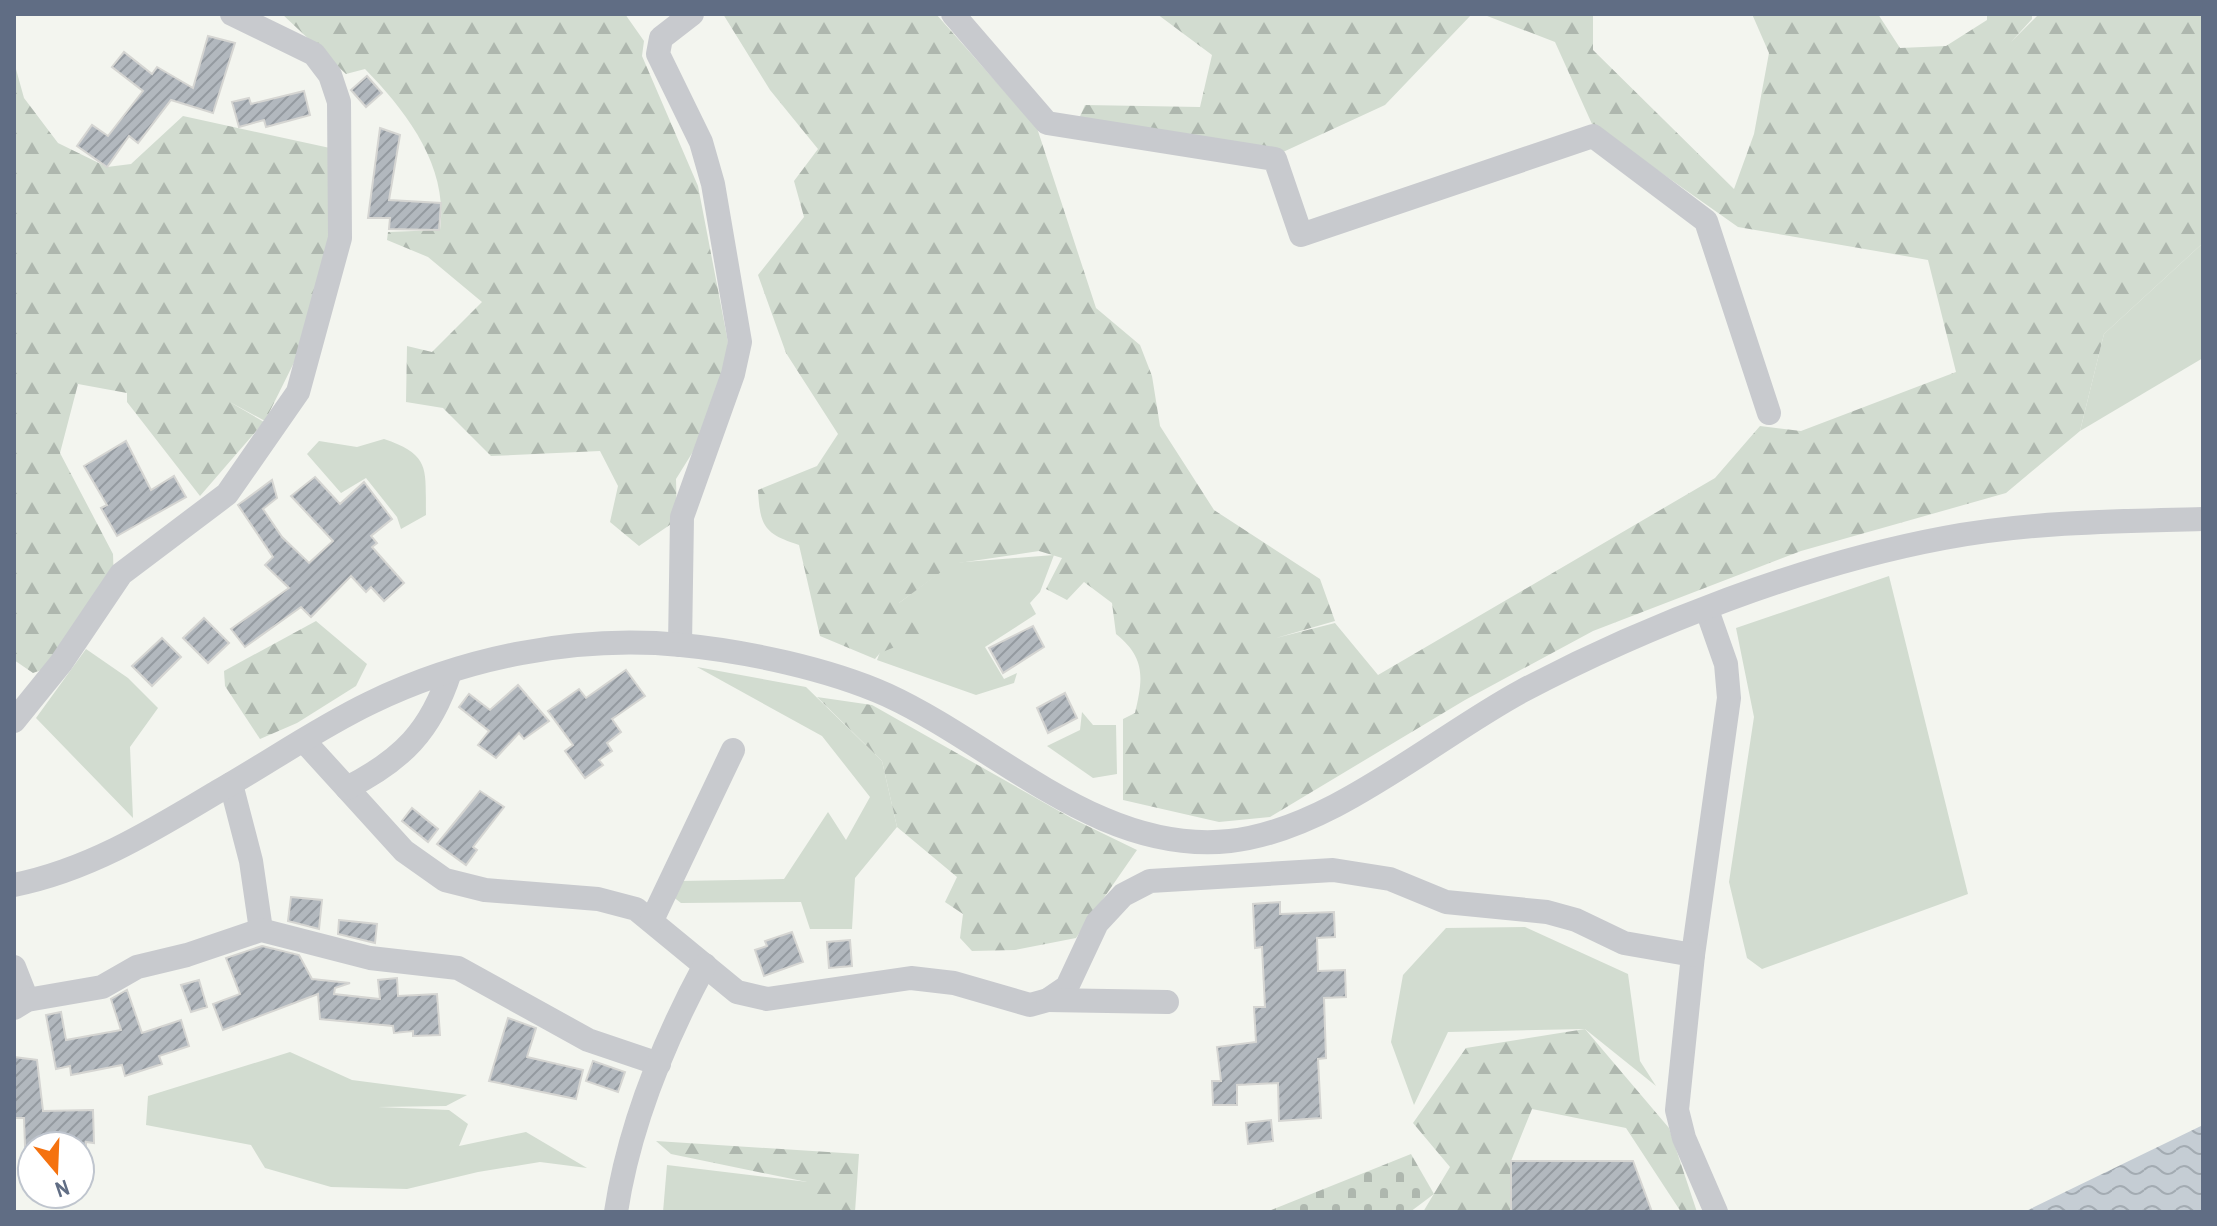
<svg xmlns="http://www.w3.org/2000/svg" width="2217" height="1226" font-family="'Archivo Narrow',sans-serif">
	<defs>
		<pattern id="forest-firs" width="22" height="20" patternUnits="userSpaceOnUse" patternTransform="scale(2)"><rect width="22" height="20" fill="#d2dcd0"/><path d="M5 1l3.5 6h-7zM16 11l3.5 6h-7z" fill="#aeb7ae"/></pattern>
		<pattern id="cemetery-stones" width="16" height="16" patternUnits="userSpaceOnUse" patternTransform="scale(2)"><rect width="16" height="16" fill="#d2dcd0"/><path d="M2 7V4a2 2 0 0 1 4 0v3zM10 15v-3a2 2 0 0 1 4 0v3z" fill="#aeb7ae"/></pattern>
		<pattern id="water-waves" width="16" height="10" patternUnits="userSpaceOnUse" patternTransform="scale(2)"><rect width="16" height="10" fill="#c5cdd4"/><path d="M0 5q4-4 8 0t8 0" fill="none" stroke="#a3abb2"/></pattern>
		<pattern id="building-hatch" width="6" height="6" patternUnits="userSpaceOnUse" patternTransform="scale(2)"><rect width="6" height="6" fill="#b2b8be"/><path d="M-1 1l2-2M0 6l6-6M5 7l2-2" fill="none" stroke="#949aa0"/></pattern>
	</defs>
	<rect width="100%" height="100%" fill="#f3f5ef"/>
	<!-- grass -->
	<g fill="#d2dcd0">
		<polygon points="2203,243 2203,358 2080,431 2104,334"/>
		<path d="M384 439C432 455 425 470 426 515L401 529 397 517 366 478 341 493 307 454 319 441 357 447Z"/>
		<polygon points="1054,555 1040,592 1030,603 1036,614 985,647 1004,679 1017,673 1014,683 976,695 877,660 899,603 952,563"/>
		<polygon points="1889,576 1968,894 1762,969 1747,958 1729,882 1754,717 1736,628"/>
		<polygon points="86,649 128,678 158,708 130,747 133,818 36,718"/>
		<polygon points="697,667 806,687 882,761 897,827 855,878 852,929 810,929 801,902 681,903 672,896 680,881 784,879 828,812 846,840 870,797 822,736"/>
		<polygon points="1082,712 1093,725 1116,725 1117,774 1093,778 1047,746 1080,730"/>
		<polygon points="1525,927 1628,974 1640,1061 1656,1086 1585,1029 1448,1032 1414,1105 1391,1042 1403,975 1446,928"/>
		<polygon points="290,1052 352,1080 467,1095 446,1106 378,1107 449,1110 468,1124 459,1146 526,1132 587,1168 540,1162 478,1172 407,1189 331,1187 265,1168 251,1145 146,1125 148,1096"/>
		<polygon points="667,1165 808,1182 808,1212 663,1212"/>
	</g>
	<!-- forest -->
	<g fill="url(#forest-firs)">
		<path d="M282 14H625L644 41 642 56 698 186 728 342 717 413 676 479 677 520 639 546 610 522 618 486 600 451 491 456 443 408 406 402 407 346 432 352 482 302 428 257 387 240 388 232 440 230C449 167 407 112 365 69L346 74Z"/>
		<path d="M723 14H936L1037 128 1096 308 1140 345 1152 376 1160 426 1214 510 1320 579 1335 621 1276 638 1335 623 1378 675 1715 478 1760 426 1801 431 1956 372 1928 260 1738 227 1592 124 1555 42 1482 14H1593V50L1734 189 1754 134 1769 53 1752 14H1878L1900 48 1946 46 1987 20V14H2032V19L2011 42 2039 14H2203V243L2104 334 2080 431 2006 493 1801 551 1593 631 1465 700 1270 817 1219 822 1123 800V719L1135 713C1143 679 1146 658 1116 634L1112 603 1084 582 1067 600 1046 589 1062 558 1039 551 952 564 899 603 922 636 880 653 875 659 820 636 799 545C764 534 760 526 758 490L817 466 838 434 786 353 758 275 804 217 794 181 818 149 770 90Z"/>
		<polygon points="1157,14 1472,14 1385,105 1283,152 1078,121 1085,105 1200,107 1212,55"/>
		<polygon points="14,62 24,98 58,143 107,167 131,164 183,116 330,148 340,209 324,302 265,421 228,401 264,422 200,496 127,402 127,393 78,384 60,453 113,554 114,584 61,663 33,673 14,660"/>
		<polygon points="316,621 367,664 356,686 297,723 260,739 225,686 224,671"/>
		<polygon points="817,697 872,705 1073,819 1137,850 1076,938 1015,950 972,951 960,938 963,914 945,902 957,877 897,827 882,761"/>
		<polygon points="1585,1029 1669,1128 1697,1212 1681,1212 1626,1128 1532,1109 1511,1161 1511,1212 1423,1212 1450,1167 1413,1123 1466,1048"/>
		<polygon points="656,1141 859,1154 855,1212 808,1212 807,1182 671,1154"/>
	</g>
	<!-- cemetery -->
	<polygon fill="url(#cemetery-stones)" points="1411,1154 1434,1194 1410,1212 1266,1212"/>
	<!-- water -->
	<polygon fill="url(#water-waves)" points="2203,1125 2203,1212 2024,1212"/>
	<!-- building -->
	<g fill="url(#building-hatch)" stroke="#d5d5d2" stroke-width="2">
		<polygon points="208,36 235,43 213,113 171,100 138,143 129,136 107,167 77,146 92,125 108,136 143,91 112,67 124,52 152,74 157,67 193,88"/>
		<polygon points="367,76 382,93 366,107 351,90"/>
		<polygon points="304,91 310,115 266,127 264,120 239,127 232,102 249,98 251,104"/>
		<polygon points="380,128 400,135 389,200 441,203 439,230 389,229 390,218 368,218"/>
		<polygon points="126,441 151,490 174,476 186,497 117,536 101,508 107,505 84,466"/>
		<polygon points="315,477 340,504 364,482 392,519 371,536 377,543 372,547 404,583 384,601 371,587 366,592 351,576 311,617 301,607 245,647 231,629 289,588 265,565 273,557 238,505 272,480 277,498 263,509 282,537 309,563 333,541 291,496"/>
		<polygon points="204,618 229,643 208,663 183,638"/>
		<polygon points="1033,626 1044,647 1003,673 989,648"/>
		<polygon points="162,638 181,657 152,686 132,666"/>
		<polygon points="626,670 645,696 612,719 621,732 607,743 612,751 599,760 603,765 585,778 565,751 573,745 548,711 579,689 586,698"/>
		<polygon points="518,685 549,721 524,739 519,733 496,758 478,745 489,731 459,707 469,694 490,710"/>
		<polygon points="1065,693 1077,718 1048,733 1037,708"/>
		<polygon points="480,791 504,807 473,847 477,850 466,865 437,844"/>
		<polygon points="412,808 438,829 428,842 402,821"/>
		<polygon points="291,897 322,900 319,929 288,921"/>
		<polygon points="1280,902 1280,914 1334,912 1335,937 1317,938 1318,971 1345,970 1346,997 1324,998 1326,1058 1318,1059 1321,1118 1279,1121 1278,1083 1237,1085 1237,1105 1213,1105 1212,1081 1221,1081 1217,1047 1256,1042 1254,1007 1265,1007 1262,947 1255,948 1253,904"/>
		<polygon points="339,920 377,924 375,943 338,934"/>
		<polygon points="792,932 803,962 764,976 755,950 767,946 765,941"/>
		<polygon points="850,940 852,966 829,968 827,942"/>
		<polygon points="262,946 299,955 312,979 350,983 335,988 334,994 380,999 378,980 397,978 398,996 437,994 440,1035 413,1036 413,1031 394,1033 393,1026 320,1019 318,994 223,1030 213,1004 240,994 226,958"/>
		<polygon points="199,980 207,1007 191,1012 181,985"/>
		<polygon points="127,990 142,1033 181,1020 189,1046 159,1056 162,1064 125,1076 122,1065 71,1075 70,1066 56,1069 46,1015 61,1012 66,1040 121,1030 111,999"/>
		<polygon points="508,1018 536,1028 527,1057 583,1070 576,1099 489,1081"/>
		<polygon points="14,1057 37,1060 43,1111 93,1110 94,1143 86,1142 86,1146 25,1146 24,1118 14,1118"/>
		<polygon points="593,1061 625,1072 618,1092 586,1081"/>
		<polygon points="1271,1120 1273,1141 1248,1144 1246,1123"/>
		<polygon points="1511,1161 1633,1161 1652,1212 1511,1212"/>
	</g>
	<g fill="none" stroke-linecap="round" stroke-linejoin="round">
		<!-- minor -->
		<g stroke="#c8cace" stroke-width="24">
			<polyline points="953,14 1047,123 1275,159 1301,235 1593,136 1706,221 1769,413"/>
			<polyline points="1707,610 1726,664 1729,698 1693,955 1677,1110 1684,1138 1716,1212"/>
			<polyline points="680,645 682,517 733,374 740,342 713,184 701,142 658,54 661,38 692,14"/>
			<polyline points="14,721 61,663 121,574 227,494 298,392 340,238 339,102 330,75 314,54 232,14"/>
			<polyline points="304,741 404,851 445,880 485,890 598,899 636,909 737,992 767,999 911,978 954,983 1030,1005 1048,1000 1067,987 1097,923 1123,895 1150,881 1333,870 1390,879 1446,902 1547,912 1576,920 1624,943 1693,955"/>
			<polyline points="231,784 251,861 261,930"/>
			<path d="M347 788C402 760 431 731 450 672"/>
			<path d="M14 885C89 870 152 831 217 792 268 763 318 728 370 703 465 657 576 635 681 645 745 651 829 669 887 695 998 746 1099 855 1230 841 1331 830 1433 739 1522 691 1647 625 1805 564 1944 538 2028 522 2117 521 2203 519"/>
			<polyline points="652,920 733,750"/>
			<polyline points="14,967 27,1000"/>
			<polyline points="1048,1000 1167,1002"/>
			<polyline points="14,1008 27,1000 102,987 137,967 187,955 261,930 370,958 458,968 588,1040 659,1064"/>
			<path d="M616 1212C629 1126 664 1041 705 965"/>
		</g>
	</g>
	<!-- border -->
	<rect width="2217" height="1226" fill="none" stroke="#606d84" stroke-width="32"/>
	<!-- north arrow -->
	<g transform="translate(56 1170) rotate(161)"><circle r="38" fill="#ffffff" stroke="#bfc5ce" stroke-width="2"/>
	<path d="M0-6L14 30L0 20L-14 30Z" fill="#f5720f"/>
	<text y="-12" font-size="22" font-weight="bold" text-anchor="middle" fill="#606d84">N</text>
	</g>
</svg>
